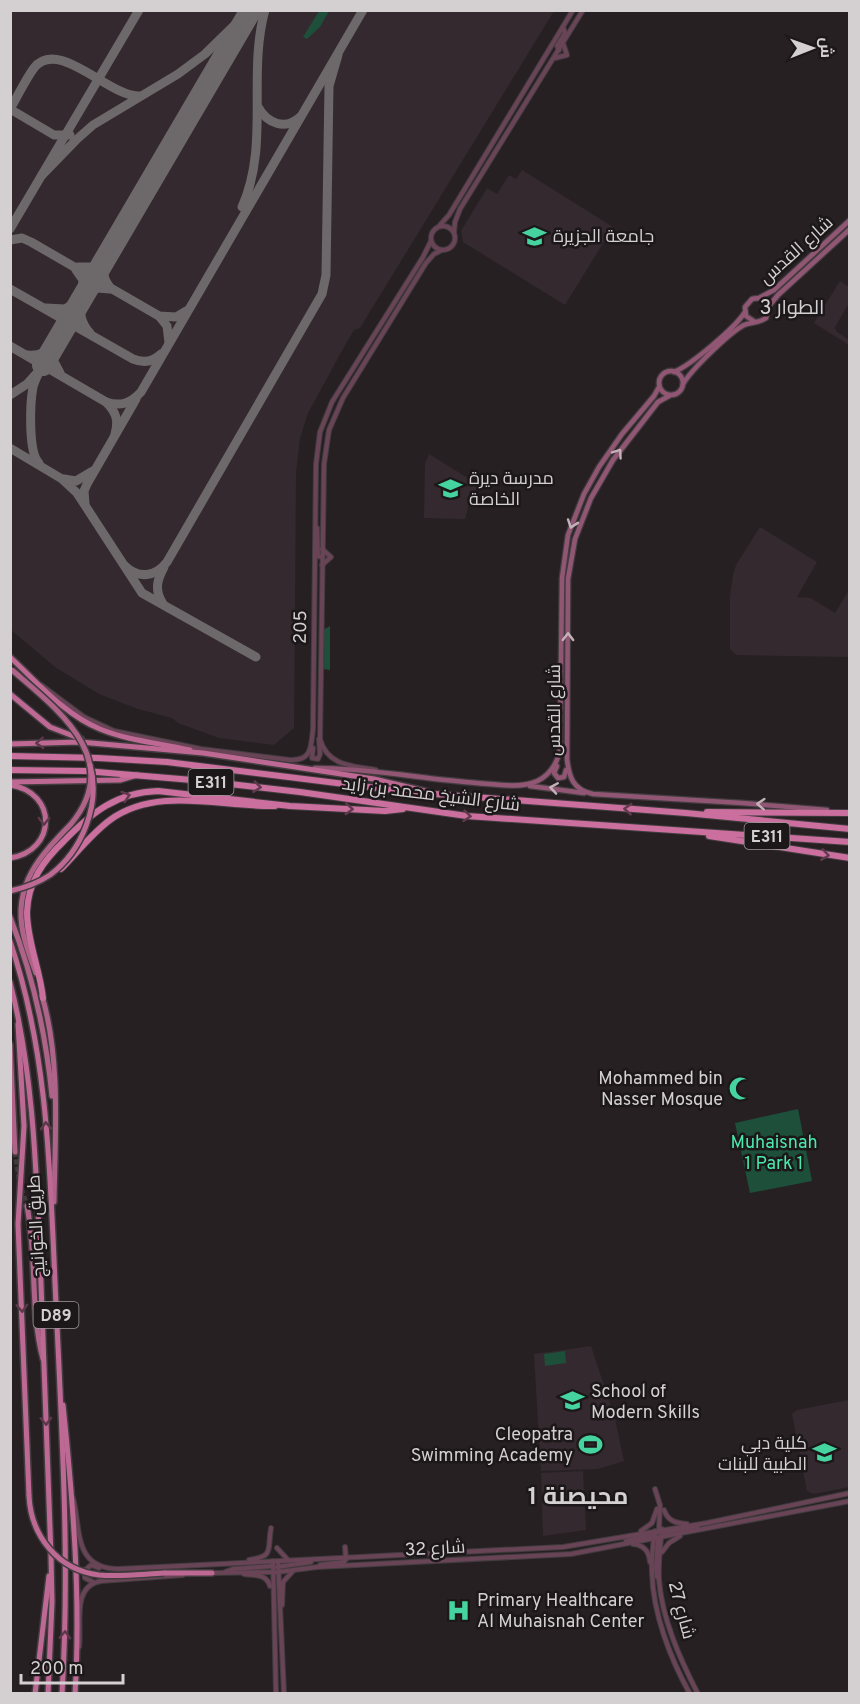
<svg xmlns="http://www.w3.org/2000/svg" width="860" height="1704" font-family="Overpass,Cairo,sans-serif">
	<rect width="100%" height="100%" fill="#262023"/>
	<!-- built -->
	<g fill="#34292e">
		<polygon points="10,11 554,11 360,328 354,330 348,340 308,413 300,438 296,473 294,728 274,745 219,738 178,723 172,718 138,709 99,694 55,667 11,630"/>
		<polygon points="522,170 613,227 565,305 463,242 461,231 487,188 497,194 509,175 516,179"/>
		<polygon points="840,281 849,287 849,303 835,327 836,331 849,340 849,345 814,323"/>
		<polygon points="429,454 479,485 471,497 465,519 424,518 425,464"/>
		<polygon points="760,527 817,562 797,597 811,598 835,613 849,590 849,657 736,655 730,649 730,596 733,575 736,565"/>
		<polygon points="591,1346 615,1419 624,1461 598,1469 541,1471 534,1354"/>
		<polygon points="849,1400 849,1487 814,1494 807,1491 792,1414 797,1410"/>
		<polygon points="583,1471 586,1530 543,1536 541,1473"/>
	</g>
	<!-- green -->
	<g fill="#1d4f3b">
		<polygon points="319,11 329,11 320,27 307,39 303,37"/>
		<polygon points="330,626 330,670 323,669 323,630"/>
		<polygon points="798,1109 812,1181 750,1193 735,1123"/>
		<polygon points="565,1351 566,1363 545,1366 544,1354"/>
	</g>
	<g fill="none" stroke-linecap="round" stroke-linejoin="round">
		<!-- taxiway -->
		<g stroke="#6d686a" stroke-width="9">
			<path d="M258 107C267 123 285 131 300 117"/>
			<path d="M10 109C18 96 25 80 34 68 58 37 109 97 139 96"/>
			<polyline points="10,109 54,135 70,135"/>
			<polyline points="42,175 76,140 93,125 178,74 205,54 250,10"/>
			<path d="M242 207C270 145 247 74 265 10"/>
			<polyline points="10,229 139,10"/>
			<polyline points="10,240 22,238 31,242 159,316 176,317 186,311"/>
			<path d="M78 267H93L107 254C103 266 101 275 109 286"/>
			<polyline points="76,270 83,280 82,298 97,288 110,289"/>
			<path d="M10 289 133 359C143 363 153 362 161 354"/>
			<path d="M82 298C79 311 80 322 90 333"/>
			<polyline points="46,308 65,309 82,298"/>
			<polyline points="159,316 167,326 169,343"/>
			<path d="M10 346 106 402C116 412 119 420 115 434"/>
			<path d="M27 355C40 357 48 351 56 342L53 360 60 373"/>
			<polyline points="10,395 27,384 36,374"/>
			<path d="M106 402C121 407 131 403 141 392L363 10"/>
			<polyline points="10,448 62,479 77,493 142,593 256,657"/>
			<path d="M39 463C28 453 30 403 33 387 35 380 39 372 43 365"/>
			<polyline points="64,479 76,481 93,471"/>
			<polyline points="85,503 84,491 87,484 136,399"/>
			<path d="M125 566C139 579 155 577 167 562L322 294 326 275 329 86 338 55"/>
			<path d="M163 604C154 590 157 580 164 567"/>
		</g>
		<!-- runway -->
		<polyline stroke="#6d686a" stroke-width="22" points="43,365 251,10"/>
		<!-- primary-tunnel -->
		<polyline stroke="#403a3d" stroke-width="5" stroke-dasharray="5 2.5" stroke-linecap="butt" points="15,1152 20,1185 27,1206"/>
		<defs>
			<g id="tertiary">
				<polyline points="559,50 557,46 565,33 563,27"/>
				<polyline points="555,58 567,55 563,43"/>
				<polyline points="440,225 449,215 573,10"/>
				<circle cx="443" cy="238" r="12"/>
				<polyline points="454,232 455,222 460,209 583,10"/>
				<polyline points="317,528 318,556 322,557"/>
				<polyline points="322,565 331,557 322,549"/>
				<path d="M41 685 84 717 114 731 201 749 290 760C312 761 311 747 313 729L316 464 320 432 332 402 423 257 431 241"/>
				<polyline points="313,748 312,758 318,759 320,754 319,739"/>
				<path d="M376 770C353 766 327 766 320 739L324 464 329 430 343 398 426 263 434 254 442 250"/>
				<polyline points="655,1489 660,1505 659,1530"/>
				<path d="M73 1498C81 1529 73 1568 118 1569L563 1547 707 1523 850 1493"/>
				<path d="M664 1510C668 1521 675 1523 687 1524"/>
				<path d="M662 1529C660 1546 658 1563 659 1580 662 1619 680 1659 698 1694"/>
				<polyline points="641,1531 652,1523 657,1509"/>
				<path d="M655 1531C653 1544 651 1559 652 1573 653 1613 670 1658 690 1694"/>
				<polyline points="661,1533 698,1526"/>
				<polyline points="626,1541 652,1535 662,1530"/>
				<path d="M633 1544C644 1545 649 1551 650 1562"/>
				<polyline points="277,1548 288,1560"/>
				<polyline points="662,1552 669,1543 680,1536"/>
				<path d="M249 1560C275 1556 267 1550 271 1528"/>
				<polyline points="273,1561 276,1694"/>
				<polyline points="278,1561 284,1694"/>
				<polyline points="320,1565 344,1562 346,1559 345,1547"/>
				<polyline points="277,1567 311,1562"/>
				<polyline points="225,1572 233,1569 273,1566"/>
				<polyline points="212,1573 278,1572 317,1567 571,1554 850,1501"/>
				<path d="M244 1574C255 1576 266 1573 270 1586"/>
				<polyline points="657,1577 656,1568 658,1537"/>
				<polyline points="93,1582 85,1578 84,1571 91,1565 99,1568"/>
				<polyline points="282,1605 283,1582 293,1571"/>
				<path d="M79 1647C82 1625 71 1586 101 1581L183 1575"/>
			</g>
			<g id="secondary">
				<polyline points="759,298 774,290 850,220"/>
				<polyline points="768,307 778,295 850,229"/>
				<circle cx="671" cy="383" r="12"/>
				<path d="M674 372C691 365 735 328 745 312"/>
				<path d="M683 384C691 370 729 333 744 325 751 322 759 323 766 318L768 307C765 299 759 297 752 299L745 307 746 316 755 322"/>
				<path d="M669 396 658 402 613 460 591 498 575 539 568 579 567 759C569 777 573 790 593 794L742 803 827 810"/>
				<polyline points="557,766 554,773 558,778 564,777 566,770"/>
				<path d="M315 768C369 768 423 779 477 783 494 784 516 788 532 783 547 779 558 764 560 749L562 578 568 535 584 494 599 467 622 434 654 396 659 387"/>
				<polyline points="530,786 584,793"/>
			</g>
			<g id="primary">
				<path d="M10 917C33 975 46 1035 52 1096"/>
				<path d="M36 973C31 960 26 947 23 933 13 884 40 856 71 824"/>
				<path d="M42 996C61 1060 55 1136 54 1202"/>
				<polyline points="10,1044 15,1152"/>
				<path d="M27 1206C37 1256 30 1311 43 1359"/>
			</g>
			<g id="trunk">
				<path d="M10 657C38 683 65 715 100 729 129 741 160 743 190 750"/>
				<polyline points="10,694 50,727 81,739"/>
				<polyline points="10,744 80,742 203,753 374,779 429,792"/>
				<polyline points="10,782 120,780 137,775"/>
				<path d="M10 785C58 792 57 851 10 858"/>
				<path d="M10 941C50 1059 50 1181 56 1304 62 1434 70 1564 62 1694"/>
				<path d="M10 982C33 1072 36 1164 40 1257 44 1356 47 1456 51 1556L52 1602 48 1694"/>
				<polyline points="18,1024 24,1126 18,1224 29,1496"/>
				<path d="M63 1405C73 1501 81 1597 75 1694"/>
				<polyline points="164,1573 212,1573"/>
				<polyline points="35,1694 49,1576"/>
			</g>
			<g id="motorway">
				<polyline points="10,756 98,758 167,762 409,792 686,813 850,829"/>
				<polyline points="10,770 85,771 204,781 300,792 467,816 850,842"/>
				<polyline points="707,812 850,813"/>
				<polyline points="709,836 850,858"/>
				<path d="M61 869C77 853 91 834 110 820 157 786 220 807 275 806"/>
				<path d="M43 998C40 969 27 941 27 912 28 882 43 861 64 841 91 813 117 792 158 791L290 806 385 811 403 809"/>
			</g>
		</defs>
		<!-- tertiary casing -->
		<use href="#tertiary" stroke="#423c3f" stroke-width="6"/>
		<!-- secondary casing -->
		<use href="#secondary" stroke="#423c3f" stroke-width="7"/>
		<!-- primary casing -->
		<use href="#primary" stroke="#423c3f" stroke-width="8"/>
		<!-- trunk casing -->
		<use href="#trunk" stroke="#423c3f" stroke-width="8"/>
		<!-- motorway casing -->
		<use href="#motorway" stroke="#423c3f" stroke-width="8"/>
		<!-- tertiary -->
		<use href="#tertiary" stroke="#694456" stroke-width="4"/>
		<!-- secondary -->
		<use href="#secondary" stroke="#915673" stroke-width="4.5"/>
		<!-- primary -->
		<use href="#primary" stroke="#af6389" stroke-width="5"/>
		<!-- trunk -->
		<use href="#trunk" stroke="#bd6994" stroke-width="5"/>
		<!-- motorway -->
		<use href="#motorway" stroke="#cb6f9e" stroke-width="6"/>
		<defs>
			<path id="primary-bridge" d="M12 670C57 709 125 759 71 824"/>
			<g id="trunk-bridge">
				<path d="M10 891C24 888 38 883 50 875 82 851 101 804 90 765"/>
				<path d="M29 1496C31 1536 58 1570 99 1575 120 1577 143 1574 164 1573"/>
			</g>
		</defs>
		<!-- primary-bridge casing -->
		<use href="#primary-bridge" stroke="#423c3f" stroke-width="8" stroke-linecap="butt"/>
		<!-- trunk-bridge casing -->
		<use href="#trunk-bridge" stroke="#423c3f" stroke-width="8" stroke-linecap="butt"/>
		<!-- primary-bridge -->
		<use href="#primary-bridge" stroke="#af6389" stroke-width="5"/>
		<!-- trunk-bridge -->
		<use href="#trunk-bridge" stroke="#bd6994" stroke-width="5"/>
	</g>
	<!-- one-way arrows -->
	<defs><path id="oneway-chevron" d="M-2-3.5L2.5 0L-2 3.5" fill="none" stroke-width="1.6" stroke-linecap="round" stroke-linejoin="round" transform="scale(1.5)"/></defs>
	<g stroke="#c3b2ba">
		<use href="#oneway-chevron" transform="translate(618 453) rotate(-55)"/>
		<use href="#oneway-chevron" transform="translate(572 524) rotate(109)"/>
		<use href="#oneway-chevron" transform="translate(568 637) rotate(-89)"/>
		<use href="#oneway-chevron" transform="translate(554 788) rotate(-171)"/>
		<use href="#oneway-chevron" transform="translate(761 804) rotate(-176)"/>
	</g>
	<g stroke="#5c384a">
		<use href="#oneway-chevron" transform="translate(40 743) rotate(177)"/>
		<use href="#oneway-chevron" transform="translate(44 821) rotate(91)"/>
		<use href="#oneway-chevron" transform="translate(46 1126) rotate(-93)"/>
		<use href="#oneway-chevron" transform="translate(22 1308) rotate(87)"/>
		<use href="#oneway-chevron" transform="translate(46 1421) rotate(88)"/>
		<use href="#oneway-chevron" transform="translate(65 1635) rotate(-88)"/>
	</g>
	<g stroke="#623a4e">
		<use href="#oneway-chevron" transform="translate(257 787) rotate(7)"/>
		<use href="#oneway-chevron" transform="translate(126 796) rotate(-18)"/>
		<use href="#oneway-chevron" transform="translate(349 809) rotate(3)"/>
		<use href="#oneway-chevron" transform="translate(628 809) rotate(-176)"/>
		<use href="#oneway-chevron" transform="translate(467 816) rotate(5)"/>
		<use href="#oneway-chevron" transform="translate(825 855) rotate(8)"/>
	</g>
	<!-- icons -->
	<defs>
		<symbol id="university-bare" viewBox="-9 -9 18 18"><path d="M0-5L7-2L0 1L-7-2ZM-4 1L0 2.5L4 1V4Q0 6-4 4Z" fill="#45d49f" stroke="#1c1719" stroke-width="2.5" paint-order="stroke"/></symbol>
		<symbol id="school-bare" viewBox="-9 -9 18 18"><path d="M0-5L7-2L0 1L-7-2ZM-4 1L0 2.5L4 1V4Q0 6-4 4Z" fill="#45d49f" stroke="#1c1719" stroke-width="2.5" paint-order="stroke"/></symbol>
		<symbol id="mosque-bare" viewBox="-9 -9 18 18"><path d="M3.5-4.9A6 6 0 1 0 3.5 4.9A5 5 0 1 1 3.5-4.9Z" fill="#45d49f" stroke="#1c1719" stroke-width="2.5" paint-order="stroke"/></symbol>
		<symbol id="stadium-bare" viewBox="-9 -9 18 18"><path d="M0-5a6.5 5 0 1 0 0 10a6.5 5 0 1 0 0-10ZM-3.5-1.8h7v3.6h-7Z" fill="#45d49f" stroke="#1c1719" stroke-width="2.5" paint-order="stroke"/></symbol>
		<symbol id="hospital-bare" viewBox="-9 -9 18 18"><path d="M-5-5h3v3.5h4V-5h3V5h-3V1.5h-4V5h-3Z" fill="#45d49f" stroke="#1c1719" stroke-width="2.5" paint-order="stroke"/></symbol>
	</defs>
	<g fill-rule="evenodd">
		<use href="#university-bare" x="518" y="220" width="33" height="33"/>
		<use href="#school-bare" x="434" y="472" width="33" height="33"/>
		<use href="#mosque-bare" x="724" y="1072" width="33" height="33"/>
		<use href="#school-bare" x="556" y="1384" width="33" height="33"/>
		<use href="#stadium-bare" x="574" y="1428" width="33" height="33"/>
		<use href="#university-bare" x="808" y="1436" width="33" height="33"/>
		<use href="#hospital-bare" x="442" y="1594" width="33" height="33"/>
	</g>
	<g text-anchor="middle" stroke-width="5" stroke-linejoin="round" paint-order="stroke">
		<!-- shield labels -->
		<g fill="#1c1719" stroke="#9d989a" stroke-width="1.5">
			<rect x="188.5" y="769" width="45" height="26" rx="4.5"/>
			<rect x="744.5" y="823" width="45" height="26" rx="4.5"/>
			<rect x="33.5" y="1302" width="45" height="26" rx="4.5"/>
		</g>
		<g font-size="16" font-weight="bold" fill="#d4d0d1">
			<text x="211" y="788">E311</text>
			<text x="767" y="842">E311</text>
			<text x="56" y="1321">D89</text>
		</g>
		<!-- poi labels -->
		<g font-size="18" fill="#d4d0d1" stroke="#1c1719" text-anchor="start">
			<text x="553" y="242">جامعة الجزيرة</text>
			<text x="469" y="484">مدرسة ديرة<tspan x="469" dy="21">الخاصة</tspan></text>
			<text x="723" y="1084" text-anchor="end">Mohammed bin<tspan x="723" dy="21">Nasser Mosque</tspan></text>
			<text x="591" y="1397">School of<tspan x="591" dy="21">Modern Skills</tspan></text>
			<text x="573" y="1440" text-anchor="end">Cleopatra<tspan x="573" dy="21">Swimming Academy</tspan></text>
			<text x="807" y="1449" text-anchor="end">كلية دبي<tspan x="807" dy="21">الطبية للبنات</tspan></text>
			<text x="477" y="1606">Primary Healthcare<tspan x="477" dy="21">Al Muhaisnah Center</tspan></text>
		</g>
		<!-- street labels -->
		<g font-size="18" fill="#d4d0d1" stroke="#1c1719">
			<text transform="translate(796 250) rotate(-42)" y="6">شارع القدس</text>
			<text transform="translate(300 627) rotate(-89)" y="6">205</text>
			<text transform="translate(554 710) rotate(-90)" y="6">شارع القدس</text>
			<text transform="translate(431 794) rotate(7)" y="6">شارع الشيخ محمد بن زايد</text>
			<text transform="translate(36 1226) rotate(-93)" y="6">طريق الخوانيج</text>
			<text transform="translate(435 1548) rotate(-3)" y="6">شارع 32</text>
			<text transform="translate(682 1610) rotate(75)" y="6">شارع 27</text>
		</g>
		<!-- park labels -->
		<g font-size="18" fill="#4aeaaf" stroke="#1c1719">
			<text x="774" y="1148">Muhaisnah<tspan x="774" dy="21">1 Park 1</tspan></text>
		</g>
		<!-- neighbourhood labels -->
		<g font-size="20" fill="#d4d0d1" stroke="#1c1719">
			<text x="792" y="314">الطوار 3</text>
		</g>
		<!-- district labels -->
		<g font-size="24" font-weight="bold" fill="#d4d0d1" stroke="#1c1719">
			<text x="578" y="1504">محيصنة 1</text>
		</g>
	</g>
	<!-- border -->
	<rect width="860" height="1704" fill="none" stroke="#d4d0d1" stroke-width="24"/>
	<!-- north arrow -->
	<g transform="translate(812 48) rotate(89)" stroke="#1c1719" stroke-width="4.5" paint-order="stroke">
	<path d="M0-4.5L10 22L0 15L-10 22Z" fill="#d4d0d1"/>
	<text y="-9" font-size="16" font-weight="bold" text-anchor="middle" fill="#d4d0d1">ش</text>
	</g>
	<!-- scale -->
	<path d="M21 1674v9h102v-9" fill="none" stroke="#d4d0d1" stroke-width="3"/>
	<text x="30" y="1674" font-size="18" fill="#d4d0d1" stroke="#1c1719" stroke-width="4.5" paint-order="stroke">200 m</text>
</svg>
